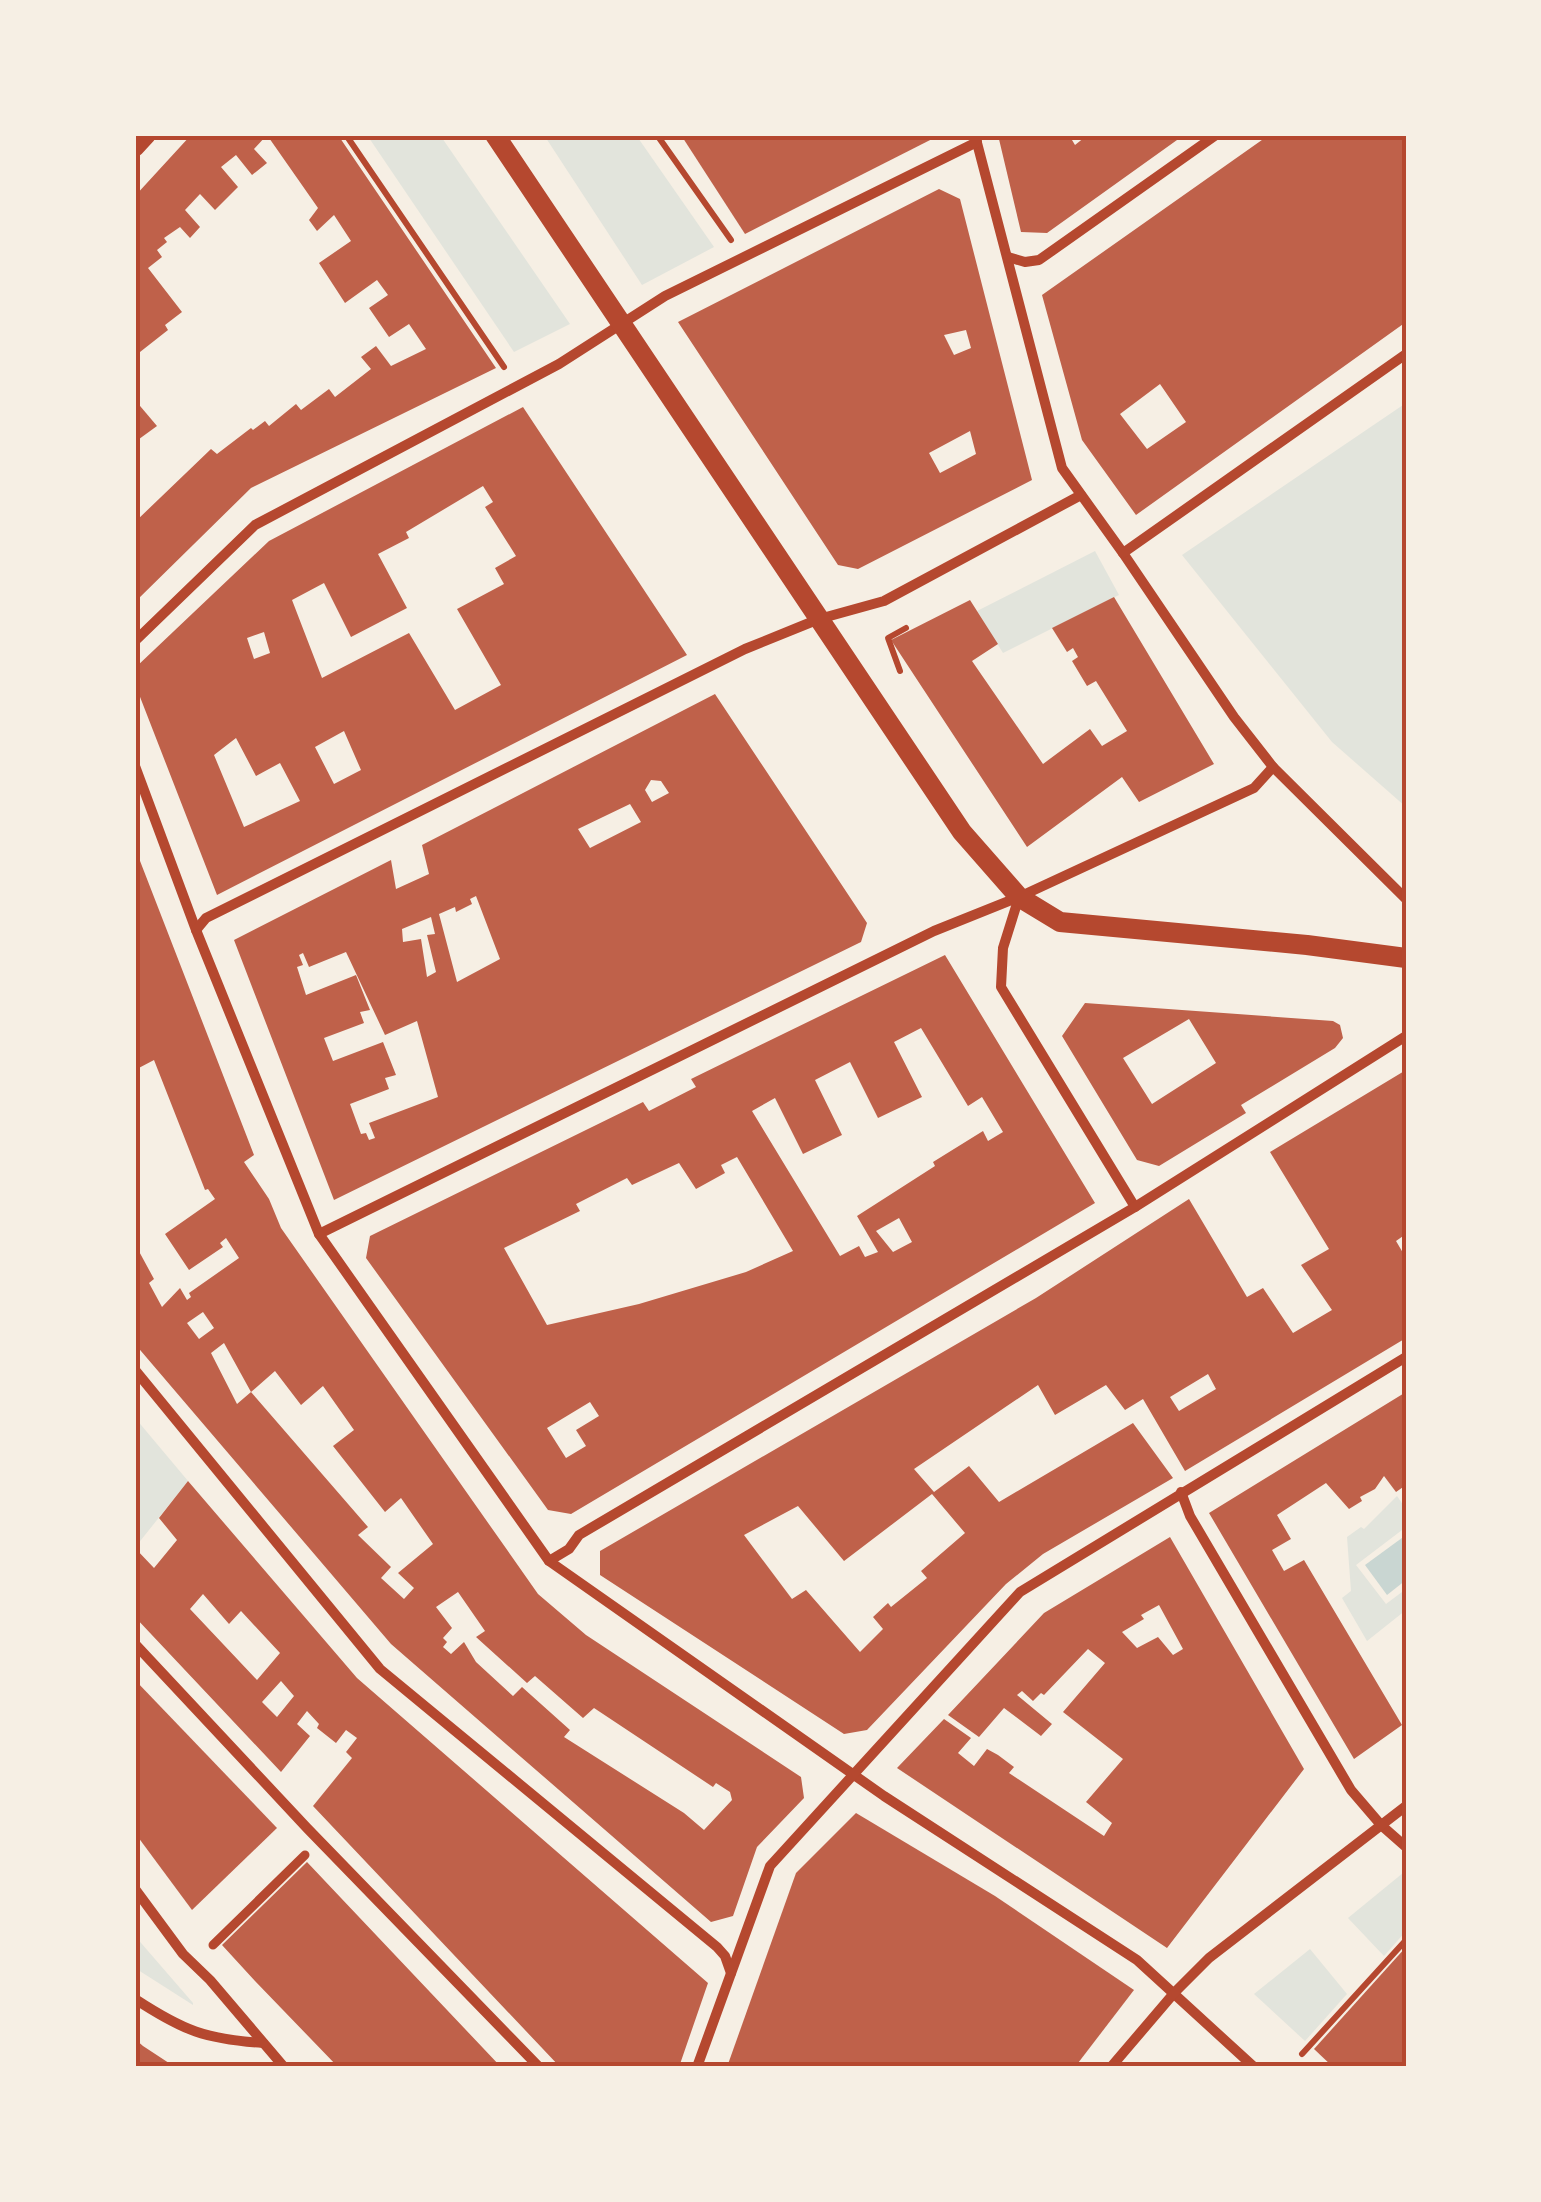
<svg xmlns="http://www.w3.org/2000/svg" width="1541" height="2202" font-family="Roboto,sans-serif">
	<rect width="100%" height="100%" fill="#f6efe4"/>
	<!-- green -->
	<g fill="#e2e4dc">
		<polygon points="367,135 440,135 570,324 514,352"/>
		<polygon points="544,135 636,135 714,247 642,285"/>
		<polygon points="1406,403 1406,807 1332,742 1182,555"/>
		<polygon points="1095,551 1119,595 1003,653 977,611"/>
		<polygon points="136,1419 188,1481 137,1545 135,1542"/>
		<polygon points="1397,1496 1406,1509 1406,1527 1356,1565 1386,1604 1406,1589 1406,1610 1367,1641 1342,1598 1351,1591 1347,1537 1361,1527 1364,1529"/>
		<polygon points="1403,1873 1406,1875 1406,1931 1384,1956 1348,1918"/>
		<polygon points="135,1936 193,2003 193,2005 135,1968"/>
		<polygon points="1310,1949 1347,1994 1305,2041 1254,1994"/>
	</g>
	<!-- water -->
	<polygon fill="#c9d6d2" points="1406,1535 1406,1580 1387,1595 1365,1565"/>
	<!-- building -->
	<g fill="#bf614a" fill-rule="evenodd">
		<polygon points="191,135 338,135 496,368 251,488 135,602 135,522 211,449 217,454 251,428 253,430 265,421 269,426 296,404 301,410 329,389 335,397 371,369 361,357 376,346 391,366 426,349 409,324 389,337 369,308 388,295 377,280 345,303 319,263 351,241 334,215 317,231 309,220 318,208 267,135 254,149 267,163 252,175 236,155 221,167 238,187 215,210 200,194 185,210 200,227 190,238 180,227 164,238 167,242 157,250 162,257 148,268 182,312 165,325 168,330 140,352 135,345 135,196"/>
		<polygon points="681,135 940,135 745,234"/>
		<polygon points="998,135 1069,135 1075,145 1085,137 1084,135 1184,135 1047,233 1021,232"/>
		<path d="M1269 135H1406V322L1136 515 1082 440 1042 295ZM1160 384 1186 422 1147 449 1120 414Z"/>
		<path d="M939 189 960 199 1032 480 858 569 838 565 678 322ZM966 330 971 348 954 355 944 335ZM970 431 976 454 940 473 929 453Z"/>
		<polygon points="135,400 157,426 135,442"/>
		<path d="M523 407 687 655 217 895 135 684V668L269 541ZM483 486 493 502 485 507 516 556 495 568 504 584 457 609 501 685 455 710 409 633 322 678 292 600 324 583 351 637 407 608 378 554 409 538 406 532ZM264 632 270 653 254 659 247 638ZM344 731 361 770 334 784 315 747ZM236 738 256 776 280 763 300 801 244 827 214 755Z"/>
		<polygon points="1114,597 1214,764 1139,802 1122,777 1027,847 891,640 970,600 998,644 972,661 1043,764 1090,729 1102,746 1127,731 1096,681 1087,686 1072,661 1078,657 1073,648 1067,652 1052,628"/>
		<path d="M715 694 867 923 861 942 334 1200 234 940 391 860 396 889 429 874 422 845ZM651 780 661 781 669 793 652 802 645 790ZM630 804 641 822 590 848 578 829ZM476 896 500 959 457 982 439 914 455 907 456 912 472 904 470 899ZM431 917 435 934 427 935 436 972 427 977 421 939 403 942 402 929ZM346 952 385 1035 417 1021 438 1097 369 1123 375 1138 369 1140 366 1133 361 1134 350 1104 389 1089 385 1078 396 1075 383 1042 333 1061 324 1038 364 1023 360 1012 370 1010 356 975 306 995 297 967 303 965 299 955 303 953 309 967Z"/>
		<path d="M135 848 254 1155 244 1162 269 1199 281 1228 538 1594 586 1635 801 1777 804 1798 757 1847 733 1916 711 1922 391 1644 135 1344V1244L154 1279 149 1283 162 1307 180 1288 187 1300 191 1297 189 1293 239 1258 226 1238 220 1243 223 1247 189 1270 165 1234 215 1199 208 1189 205 1190 154 1060 135 1070ZM203 1312 214 1328 199 1339 187 1323ZM224 1343 251 1392 275 1371 301 1405 323 1386 354 1430 333 1446 385 1512 401 1498 433 1544 398 1573 414 1588 404 1599 381 1578 391 1567 358 1535 368 1527 251 1392 237 1404 211 1353ZM458 1592 485 1631 476 1637 527 1683 535 1676 583 1718 594 1708 713 1787 716 1783 730 1792 732 1800 704 1830 684 1813 564 1737 570 1730 522 1687 513 1696 476 1662 464 1642 451 1654 443 1647 447 1642 443 1638 452 1628 436 1607Z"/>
		<path d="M945 955 1095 1203 571 1514 548 1510 366 1258 370 1236 643 1102 649 1111 696 1087 691 1079ZM921 1028 968 1106 982 1097 1003 1132 988 1141 983 1131 933 1162 935 1166 857 1216 878 1252 865 1257 859 1246 840 1256 752 1111 775 1098 803 1154 842 1135 815 1080 850 1062 878 1118 922 1097 894 1042ZM737 1157 793 1251 746 1272 639 1304 547 1325 504 1248 580 1211 576 1204 627 1178 632 1185 679 1163 696 1189 725 1173 721 1165ZM899 1218 912 1242 893 1252 876 1231ZM590 1402 599 1416 576 1430 586 1446 566 1458 547 1428Z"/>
		<path d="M1085 1003 1333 1021 1340 1025 1343 1038 1335 1048 1241 1105 1246 1113 1159 1166 1137 1160 1062 1036ZM1189 1019 1216 1063 1152 1104 1123 1058Z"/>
		<path d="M1406 1070V1234L1396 1241 1406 1258V1338L1185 1471 1143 1399 1125 1410 1106 1385 1055 1415 1038 1385 914 1469 934 1492 969 1466 999 1502 1133 1423 1173 1478 1043 1554 1006 1584 867 1730 844 1734 600 1575V1551L1036 1298 1189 1199 1247 1297 1263 1288 1293 1333 1332 1310 1301 1265 1329 1249 1270 1152ZM1208 1374 1216 1389 1179 1411 1170 1397ZM932 1494 965 1533 921 1571 927 1578 891 1607 888 1603 873 1617 883 1629 860 1652 806 1590 792 1599 744 1535 798 1506 844 1561Z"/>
		<polygon points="1406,1392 1406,1485 1396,1492 1384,1476 1375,1489 1360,1497 1362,1501 1349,1509 1326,1483 1277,1515 1291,1539 1272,1550 1284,1571 1304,1560 1402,1725 1354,1759 1209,1513"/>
		<path d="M188 1481 357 1678 708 1983 679 2067H560L313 1806 352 1758 346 1752 357 1738 346 1730 336 1743 317 1728 319 1724 307 1711 297 1724 310 1736 281 1772 135 1617V1548L154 1568 177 1540 159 1518ZM203 1594 229 1624 241 1611 280 1653 257 1680 190 1609ZM281 1681 294 1696 277 1717 262 1702Z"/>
		<path d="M1170 1537 1304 1769 1167 1948 897 1768 944 1719 971 1738 958 1753 974 1766 987 1749 998 1755 1014 1767 1009 1773 1104 1836 1112 1823 1086 1802 1123 1759 1063 1712 1105 1663 1088 1649 1044 1695 1041 1693 1033 1701 1022 1691 1017 1695 1052 1724 1041 1736 1004 1708 979 1737 948 1715 1044 1613ZM1159 1605 1183 1649 1173 1655 1158 1637 1137 1648 1122 1632 1144 1619 1141 1615Z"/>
		<polygon points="135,1680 277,1828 192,1910 135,1833"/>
		<polygon points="856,1813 995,1896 1134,1990 1075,2067 727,2067 796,1873"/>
		<polygon points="307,1862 341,1898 501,2067 338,2067 255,1981 222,1945"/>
		<polygon points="1406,1947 1406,2067 1333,2067 1314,2049"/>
		<polygon points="135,2039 143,2046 175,2067 135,2067"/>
	</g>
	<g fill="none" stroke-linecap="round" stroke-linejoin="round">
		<!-- path -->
		<g stroke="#b5482f" stroke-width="6">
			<polyline points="346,135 504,367"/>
			<polyline points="657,135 731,240"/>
			<polyline points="900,671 888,638 906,628"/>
			<polyline points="1302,2054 1406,1940"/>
		</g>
		<!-- pedestrian -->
		<polyline stroke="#b5482f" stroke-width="9" points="213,1945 305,1855"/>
		<!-- minor -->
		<g stroke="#b5482f" stroke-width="10">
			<polyline points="976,139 1062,468 1123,553 1234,717 1273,767 1406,899"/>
			<polyline points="1008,257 1025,262 1039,260 1216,135"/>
			<polyline points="1123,553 1406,354"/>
			<polyline points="135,641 255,525 559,364 665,296 977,142"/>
			<polyline points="135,766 196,930 319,1234 549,1561 884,1796 1137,1960 1254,2067"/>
			<polyline points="1019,897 1003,948 1001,987 1135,1207"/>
			<polyline points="196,930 206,918 745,649 819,619 884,601 1081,495"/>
			<polyline points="319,1234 934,931 1019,897 1254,788 1273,767"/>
			<polyline points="135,1370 380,1669 717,1947 725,1956 731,1973"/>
			<polyline points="1181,1492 1190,1516 1351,1790 1381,1825 1406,1847"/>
			<polyline points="549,1561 569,1549 579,1535 1135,1207 1406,1036"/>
			<polyline points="135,1644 307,1828 539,2067"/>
			<polyline points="135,1889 183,1954 210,1980 284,2067"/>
			<path d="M135 1999C184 2031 205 2039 263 2043"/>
			<polyline points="697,2067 770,1866 1020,1592 1406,1357"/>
			<polyline points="1111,2067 1175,1992 1209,1958 1406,1806"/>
		</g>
		<!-- tertiary -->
		<polyline stroke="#b5482f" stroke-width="18" points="135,148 147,135"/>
		<!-- secondary -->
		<polyline stroke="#b5482f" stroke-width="20" points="495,135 962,832 1019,897 1060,922 1307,945 1406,958"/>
	</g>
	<!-- border -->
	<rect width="1541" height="2202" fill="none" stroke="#f6efe4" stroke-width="275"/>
	<rect x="138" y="138" width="1266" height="1926" fill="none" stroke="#b5482f" stroke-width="4"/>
</svg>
